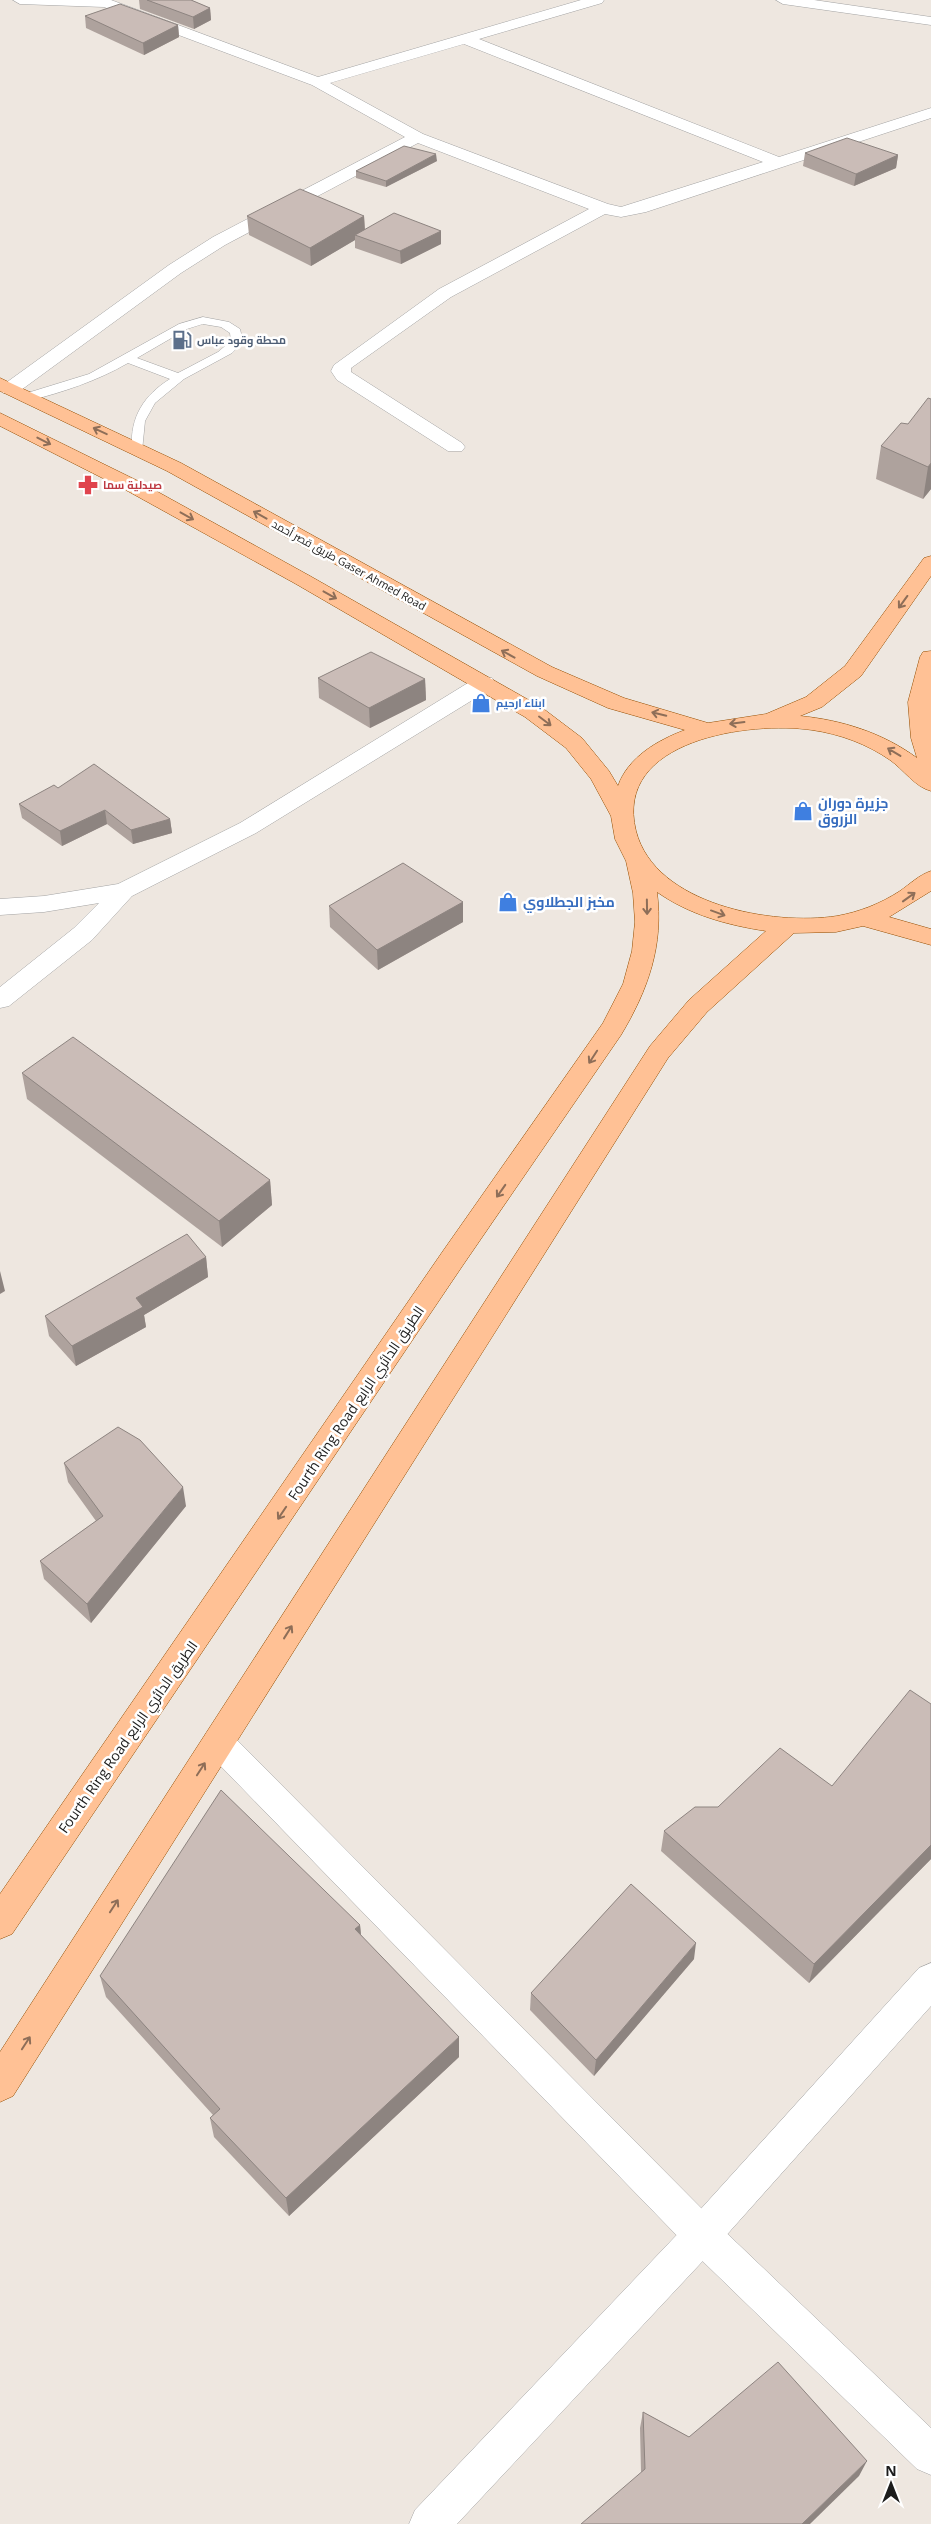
<svg xmlns="http://www.w3.org/2000/svg" width="931" height="2524" font-family="'Open Sans',Cairo,sans-serif">
	<rect width="100%" height="100%" fill="#eee7e0"/>
	<g fill="none" stroke-linecap="round" stroke-linejoin="round">
		<defs>
			<path id="service" d="M203 317 229 322 240 329 243 342 232 353 184 379 155 403 145 421 142 451H134L132 448C130 417 144 395 170 379L128 363C97 381 63 392 28 401L22 397 24 394 89 374 179 324ZM203 324 221 327 230 333 231 341 218 352 178 373 137 358 187 329Z"/>
			<g id="minor">
				<path d="M13 0H111L318 77 581 0H604L602 3 479 39 779 157 931 108V118L646 212 621 217 605 214 451 297 351 368V372L462 443 465 447 462 451H448L337 380 331 371 334 365 439 289 589 209 418 143 225 245 181 273 17 393H3L1 389 3 385 169 265 213 237 405 137 312 85 104 7 20 4ZM464 44 763 162 621 207 608 204 423 134 330 83Z"/>
				<polygon points="776,0 814,0 931,17 931,25 783,4"/>
				<polygon points="484,677 492,678 495,683 492,688 256,833 132,896 92,940 9,1006 0,1008 0,987 74,928 99,903 44,912 0,915 0,899 44,896 118,884 240,823 476,678"/>
				<polygon points="218,1728 229,1732 715,2222 931,2428 931,2475 917,2469 689,2248 207,1752 202,1742 207,1732"/>
			</g>
			<polygon id="tertiary" points="931,1963 931,2006 715,2248 457,2524 409,2524 415,2510 689,2222 919,1968"/>
			<path id="primary" d="M0 378 181 463 552 667 624 698 708 723 766 714 806 697 845 666 924 558 931 556V576L861 676 822 707 800 716C842 720 883 733 917 758L911 738 908 702 920 657 923 652 931 651V791C915 787 903 769 890 760 867 744 840 734 812 730 751 721 613 739 636 831 655 905 773 926 837 916 859 912 880 904 900 891 910 884 919 875 931 871V891L889 917 931 929V945L863 926 836 932 794 933 707 1012 668 1058 13 2096 0 2102V2052L650 1046 689 1000 766 931C727 925 690 915 657 892 664 945 648 990 621 1035L463 1265 12 1934 0 1939V1894L443 1251 603 1023 623 984 632 951 635 922 633 893 626 861 615 839 611 816 591 779 566 748 525 717 296 584 124 489 0 426V413L138 481 310 576 541 707 582 738 609 771 618 786C628 757 658 740 685 730L608 708 537 676 167 471 0 391Z"/>
		</defs>
		<!-- service casing -->
		<use href="#service" stroke="#a3a3a3" stroke-width="1"/>
		<!-- minor casing -->
		<use href="#minor" stroke="#a3a3a3" stroke-width="1"/>
		<!-- tertiary casing -->
		<use href="#tertiary" stroke="#a3a3a3" stroke-width="1"/>
		<!-- primary casing -->
		<use href="#primary" stroke="#944d00" stroke-width="1"/>
		<!-- service -->
		<use href="#service" fill="#fff" fill-rule="evenodd"/>
		<!-- minor -->
		<use href="#minor" fill="#fff" fill-rule="evenodd"/>
		<!-- tertiary -->
		<use href="#tertiary" fill="#fff" fill-rule="evenodd"/>
		<!-- primary -->
		<use href="#primary" fill="#ffc195" fill-rule="evenodd"/>
	</g>
	<!-- wall -->
	<g fill="#aea29d">
		<polygon points="139,0 191,0 210,8 211,20 194,29 140,9"/>
		<polygon points="85,16 178,25 179,37 144,55 86,28"/>
		<polygon points="805,153 898,155 896,168 854,186 803,166"/>
		<polygon points="437,161 386,187 356,178 356,171"/>
		<polygon points="247,216 364,216 365,229 441,231 441,244 401,264 355,248 355,240 311,266 249,235"/>
		<polygon points="931,399 931,489 923,499 876,479 881,446 908,424"/>
		<polygon points="318,678 425,679 426,700 370,728 319,698"/>
		<polygon points="58,788 170,819 172,833 133,844 107,824 62,846 22,818 19,804"/>
		<polygon points="463,902 463,922 378,970 330,927 329,906"/>
		<polygon points="22,1073 270,1180 272,1205 222,1247 27,1099"/>
		<polygon points="206,1257 208,1277 144,1315 146,1327 76,1366 49,1336 45,1316"/>
		<polygon points="64,1463 186,1506 91,1623 44,1579 40,1561 96,1521 68,1482"/>
		<polygon points="931,1704 931,1859 809,1983 661,1851 664,1831 718,1807 832,1786"/>
		<polygon points="360,1925 361,1935 459,2057 289,2216 214,2137 210,2118 213,2115 106,1997 100,1976"/>
		<polygon points="694,1959 594,2076 530,2010 531,1993"/>
		<polygon points="643,2412 689,2437 859,2476 641,2472 640,2428"/>
	</g>
	<!-- shaded-wall -->
	<g fill="#8d8480">
		<polygon points="210,8 211,20 194,29 193,17"/>
		<polygon points="178,25 179,37 144,55 143,43"/>
		<polygon points="436,154 437,161 386,187 386,181"/>
		<polygon points="898,155 896,168 854,186 856,174"/>
		<polygon points="364,216 365,235 355,235 355,240 311,266 310,248"/>
		<polygon points="441,231 441,244 401,264 400,251"/>
		<polygon points="931,463 931,489 923,499 928,467"/>
		<polygon points="425,679 426,700 370,728 369,708"/>
		<polygon points="105,810 107,824 62,846 60,831"/>
		<polygon points="170,819 172,833 133,844 131,830"/>
		<polygon points="463,902 463,922 378,970 377,950"/>
		<polygon points="270,1180 272,1205 222,1247 219,1221"/>
		<polygon points="206,1257 208,1277 144,1315 146,1327 76,1366 72,1346 136,1298"/>
		<polygon points="0,1271 5,1291 0,1294"/>
		<polygon points="183,1487 186,1506 91,1623 87,1604"/>
		<polygon points="931,1845 931,1859 809,1983 814,1964"/>
		<polygon points="360,1925 362,1946 355,1929"/>
		<polygon points="696,1943 694,1959 594,2076 596,2060"/>
		<polygon points="459,2037 459,2057 289,2216 286,2198"/>
		<polygon points="867,2461 859,2476 810,2524 802,2524"/>
	</g>
	<!-- building -->
	<g fill="#cabcb7" stroke="#8d8480">
		<polygon points="147,0 191,0 210,8 193,17"/>
		<polygon points="120,4 178,25 143,43 85,16"/>
		<polygon points="847,138 898,155 856,174 805,153"/>
		<polygon points="404,146 436,154 386,181 356,171"/>
		<polygon points="300,189 364,216 310,248 247,216"/>
		<polygon points="394,213 441,231 400,251 355,235"/>
		<polygon points="928,398 931,399 931,463 928,467 881,446 901,423 908,424"/>
		<polygon points="371,652 425,679 369,708 318,678"/>
		<polygon points="94,764 170,819 131,830 105,810 60,831 19,804 54,785 58,788"/>
		<polygon points="403,863 463,902 377,950 329,906"/>
		<polygon points="73,1037 270,1180 219,1221 22,1073"/>
		<polygon points="187,1234 206,1257 136,1298 143,1307 72,1346 45,1316"/>
		<polygon points="118,1427 140,1440 183,1487 87,1604 40,1561 103,1516 64,1463"/>
		<polygon points="910,1690 931,1704 931,1845 814,1964 664,1831 695,1807 718,1807 780,1748 832,1786"/>
		<polygon points="221,1790 360,1925 355,1929 459,2037 286,2198 210,2118 220,2109 100,1976"/>
		<polygon points="631,1884 696,1943 596,2060 531,1993"/>
		<polygon points="778,2362 867,2461 802,2524 581,2524 645,2469 643,2412 689,2437"/>
	</g>
	<!-- one-way arrows -->
	<defs><path id="oneway-shaft" d="M-6 0H5M1.5-3L5.5 0L1.5 3" fill="none" stroke-width="1.6" stroke-linecap="round" stroke-linejoin="round" transform="scale(1.25)"/></defs>
	<g stroke="#8e6e58">
		<use href="#oneway-shaft" transform="translate(100 431) rotate(-155)"/>
		<use href="#oneway-shaft" transform="translate(44 441) rotate(27)"/>
		<use href="#oneway-shaft" transform="translate(260 515) rotate(-151)"/>
		<use href="#oneway-shaft" transform="translate(187 516) rotate(29)"/>
		<use href="#oneway-shaft" transform="translate(330 595) rotate(29)"/>
		<use href="#oneway-shaft" transform="translate(903 602) rotate(126)"/>
		<use href="#oneway-shaft" transform="translate(508 654) rotate(-151)"/>
		<use href="#oneway-shaft" transform="translate(659 714) rotate(-166)"/>
		<use href="#oneway-shaft" transform="translate(545 721) rotate(37)"/>
		<use href="#oneway-shaft" transform="translate(737 723) rotate(173)"/>
		<use href="#oneway-shaft" transform="translate(894 752) rotate(-149)"/>
		<use href="#oneway-shaft" transform="translate(909 897) rotate(-36)"/>
		<use href="#oneway-shaft" transform="translate(647 907) rotate(89)"/>
		<use href="#oneway-shaft" transform="translate(718 913) rotate(20)"/>
		<use href="#oneway-shaft" transform="translate(593 1057) rotate(123)"/>
		<use href="#oneway-shaft" transform="translate(501 1191) rotate(125)"/>
		<use href="#oneway-shaft" transform="translate(282 1513) rotate(124)"/>
		<use href="#oneway-shaft" transform="translate(288 1632) rotate(-58)"/>
		<use href="#oneway-shaft" transform="translate(201 1769) rotate(-57)"/>
		<use href="#oneway-shaft" transform="translate(114 1906) rotate(-57)"/>
		<use href="#oneway-shaft" transform="translate(26 2043) rotate(-57)"/>
	</g>
	<!-- icons -->
	<defs>
		<symbol id="fuel-bare" viewBox="-9 -9 18 18"><path d="M-5.5-6h7V0h2V4h1.3V-2.5L3-4.5l.8-.8L6-3V5H2.5V1h-1V6h-7ZM-4.2-4.7v3.2H.2V-4.7Z" fill="#5c6f8a" stroke="#fff" stroke-width="2.5" paint-order="stroke"/></symbol>
		<symbol id="pharmacy-bare" viewBox="-9 -9 18 18"><path d="M-2-6h4v4h4v4h-4v4h-4v-4h-4v-4h4Z" fill="#e0444e" stroke="#fff" stroke-width="2.5" paint-order="stroke"/></symbol>
		<symbol id="shop-bare" viewBox="-9 -9 18 18"><path d="M-5-2.5h2.3a2.7 3.5 0 0 1 5.4 0H5L5.5 6h-11ZM-1.5-2.5h3a1.5 2.3 0 0 0-3 0Z" fill="#3f7fe0" stroke="#fff" stroke-width="2.5" paint-order="stroke"/></symbol>
	</defs>
	<g fill-rule="evenodd">
		<use href="#fuel-bare" x="168" y="326" width="28" height="28"/>
		<use href="#pharmacy-bare" x="74" y="471" width="28" height="28"/>
		<use href="#shop-bare" x="467" y="689" width="28" height="28"/>
		<use href="#shop-bare" x="789" y="797" width="28" height="28"/>
		<use href="#shop-bare" x="494" y="888" width="28" height="28"/>
	</g>
	<g text-anchor="middle" stroke-width="5" stroke-linejoin="round" paint-order="stroke">
		<!-- far-service labels -->
		<g font-size="11" font-weight="bold" fill="#4e5e75" stroke="#fff" text-anchor="start">
			<text x="197" y="344">محطة وقود عباس</text>
		</g>
		<!-- far-health labels -->
		<g font-size="11" font-weight="bold" fill="#be3a42" stroke="#fff" text-anchor="start">
			<text x="103" y="489">صيدلية سما</text>
		</g>
		<!-- far-street labels -->
		<g font-size="11" fill="#1c1c1c" stroke="#fff">
			<text transform="translate(349 565) rotate(29)" y="4">طريق قصر أحمد Gaser Ahmed Road</text>
		</g>
		<!-- far-shop labels -->
		<g font-size="11" font-weight="bold" fill="#366cbe" stroke="#fff" text-anchor="start">
			<text x="496" y="707">ابناء ارحيم</text>
		</g>
		<!-- shop labels -->
		<g font-size="14" font-weight="bold" fill="#366cbe" stroke="#fff" text-anchor="start">
			<text x="818" y="808">جزيرة دوران<tspan x="818" dy="16">الزروق</tspan></text>
			<text x="523" y="907">مخبز الجطلاوي</text>
		</g>
		<!-- street labels -->
		<g font-size="14" fill="#1c1c1c" stroke="#fff">
			<text transform="translate(356 1403) rotate(-56)" y="5">Fourth Ring Road الطريق الدائري الرابع</text>
			<text transform="translate(128 1737) rotate(-55)" y="5">Fourth Ring Road الطريق الدائري الرابع</text>
		</g>
	</g>
	<!-- north arrow -->
	<g transform="translate(891 2484)" stroke="#ffffff" stroke-width="4" paint-order="stroke">
	<path d="M0-4L9 19L0 12L-9 19Z" fill="#1c1c1c"/>
	<text y="-8" font-size="14" font-weight="bold" text-anchor="middle" fill="#1c1c1c">N</text>
	</g>
</svg>
